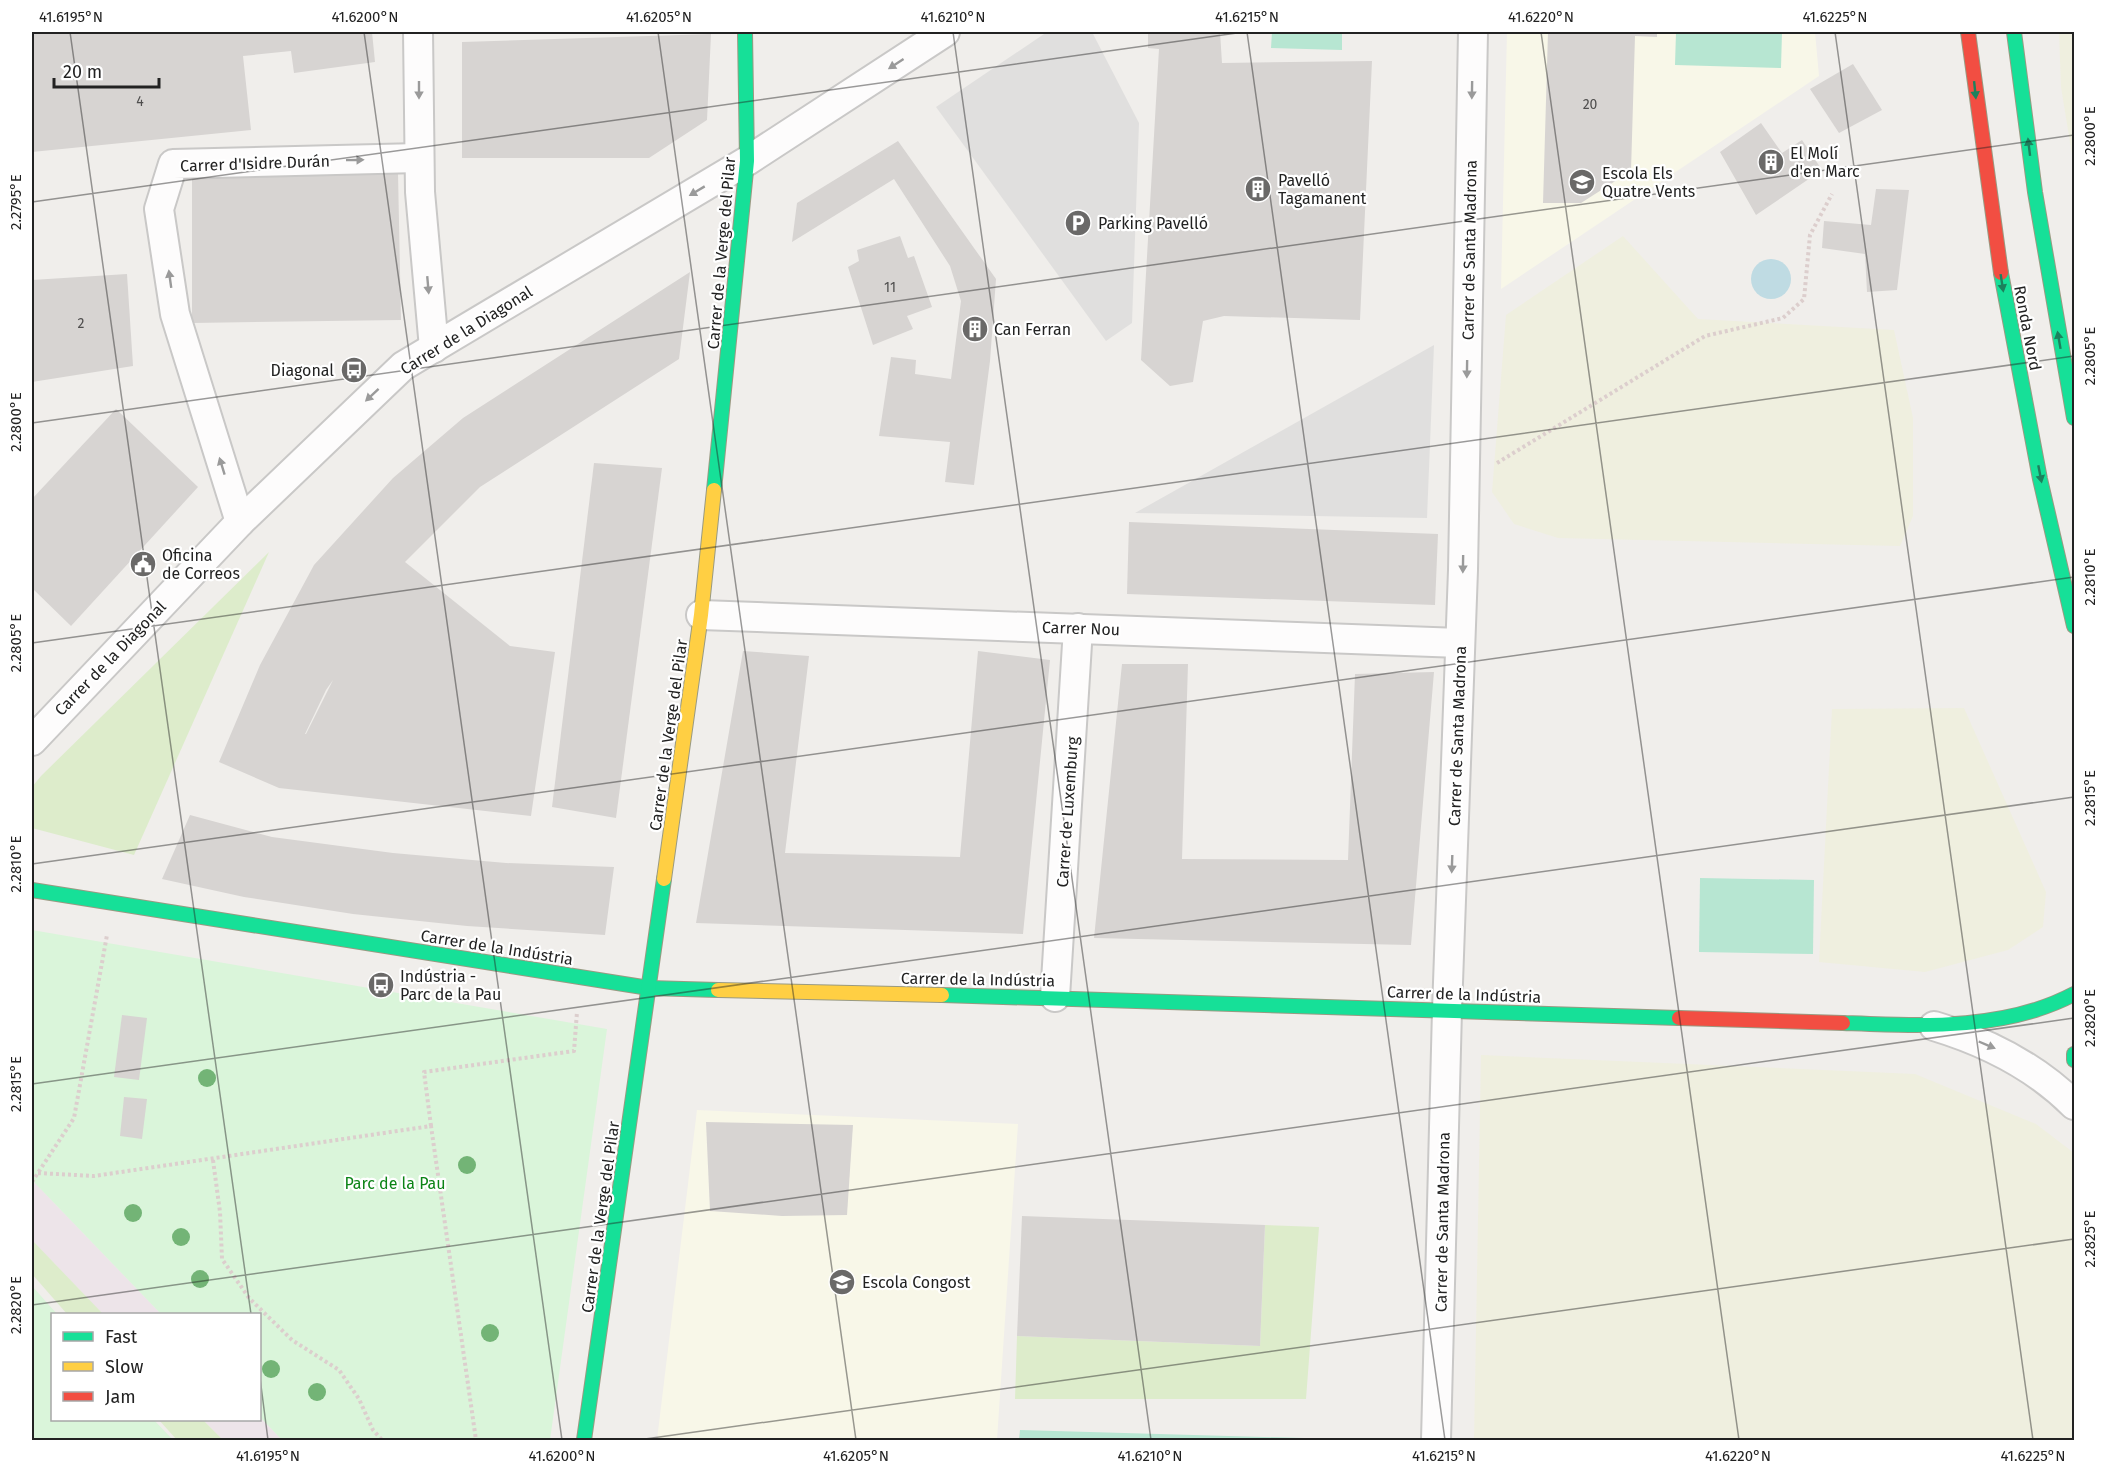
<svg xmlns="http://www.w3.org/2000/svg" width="2106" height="1472" font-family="'Fira Sans',sans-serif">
	<rect width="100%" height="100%" fill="#f0eeeb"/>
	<!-- industrial -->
	<g fill="#ede4e9">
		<polygon points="32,1180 161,1314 103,1314 32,1240"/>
		<polygon points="260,1417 282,1440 223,1440 203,1420 260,1420"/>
	</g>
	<!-- education -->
	<g fill="#f8f7e8">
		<polygon points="1507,32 1815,32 1819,76 1501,289"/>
		<polygon points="697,1110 1018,1124 997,1440 657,1440"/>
	</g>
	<!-- farmland -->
	<g fill="#efefdf">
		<polygon points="2059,32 2074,32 2074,167 2061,87"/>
		<polygon points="1623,236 1698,319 1894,330 1913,418 1913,516 1900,546 1558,538 1514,524 1492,492 1506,315"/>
		<polygon points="1964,708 2046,892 2043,927 2008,950 1925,972 1819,962 1832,709"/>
		<polygon points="1481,1055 1915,1074 2036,1124 2074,1153 2074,1440 1474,1440"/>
	</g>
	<!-- grass -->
	<g fill="#ddeccb">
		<polygon points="269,552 134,855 32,828 32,787 41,776"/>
		<polygon points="1265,1225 1319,1227 1306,1399 1015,1399 1017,1336 1260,1346"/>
		<polygon points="32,1240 103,1314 67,1314 32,1274"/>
		<polygon points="159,1420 203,1420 223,1440 177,1440"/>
	</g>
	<!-- park -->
	<g fill="#daf5da">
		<polygon points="32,930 607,1029 550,1440 282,1440 260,1417 260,1314 161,1314 32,1180"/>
		<polygon points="32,1286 57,1314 52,1314 52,1420 154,1420 173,1440 32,1440"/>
	</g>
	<!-- pitch -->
	<g fill="#b7e6d2">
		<polygon points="1272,32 1342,32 1342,50 1271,48"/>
		<polygon points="1676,32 1782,32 1781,68 1675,65"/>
		<polygon points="1700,878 1814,880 1813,954 1699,952"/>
		<polygon points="1020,1430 1373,1440 1019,1440"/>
	</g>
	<!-- parking -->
	<g fill="#e0dfde">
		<polygon points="1047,32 1092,32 1139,123 1132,323 1106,341 936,107"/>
		<polygon points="1434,345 1427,518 1135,513"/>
	</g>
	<!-- water -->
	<circle fill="#bfdbe3" cx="1771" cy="279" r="20"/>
	<!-- building -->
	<g fill="#d7d4d2" fill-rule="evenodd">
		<polygon points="32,32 372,32 375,62 294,73 291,51 243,56 251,130 32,152"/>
		<polygon points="1148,32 1220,32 1222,63 1372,61 1360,320 1224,316 1203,321 1193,382 1170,386 1141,360 1159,49 1148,48"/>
		<polygon points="1548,32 1657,32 1657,37 1635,36 1631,171 1581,203 1543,203"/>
		<polygon points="711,34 707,120 649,158 462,158 462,42"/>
		<polygon points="1853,64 1882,110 1839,133 1810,89"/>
		<polygon points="1761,123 1782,153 1802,140 1822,170 1756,215 1720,152"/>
		<polygon points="898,141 996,279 990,361 974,485 945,482 950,442 879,436 891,357 916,360 915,374 951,379 961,301 950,266 894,179 792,242 797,203"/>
		<polygon points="398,173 401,320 192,323 192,178"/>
		<polygon points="1876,189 1909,190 1897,290 1867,292 1865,254 1822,248 1824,221 1871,225"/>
		<polygon points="900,236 908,258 914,256 932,307 907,316 913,329 873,345 848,267 859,261 857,250"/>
		<path d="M690 272 679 359 480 487 405 562 510 646 555 652 531 816 279 788 219 762 260 665 314 565 393 478 463 418ZM333 680 306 734H305L326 690Z"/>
		<polygon points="127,274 133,366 32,382 32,280"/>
		<polygon points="116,409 198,487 71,626 32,588 32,499"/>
		<polygon points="594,463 662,468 616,818 552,807"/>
		<polygon points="1129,522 1438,534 1435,605 1127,594"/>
		<polygon points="743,651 809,656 785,853 960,857 978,651 1050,660 1023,934 696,923"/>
		<polygon points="1122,664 1188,664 1182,859 1348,860 1355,674 1434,672 1411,945 1094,938"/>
		<polygon points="190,815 272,837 393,853 506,863 614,867 605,935 467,926 353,914 244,897 162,879"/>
		<polygon points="122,1015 147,1018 139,1080 114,1077"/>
		<polygon points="124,1097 147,1099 142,1139 120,1136"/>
		<polygon points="706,1122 853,1125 847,1215 782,1216 710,1211"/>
		<polygon points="1022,1216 1265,1225 1260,1346 1017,1336"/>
	</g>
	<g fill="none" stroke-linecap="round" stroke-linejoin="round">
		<defs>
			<g id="street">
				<polyline points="418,32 420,192 434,348"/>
				<polyline points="240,522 175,314 159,209 173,164 419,158"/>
				<polyline points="701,615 1460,643"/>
				<polyline points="32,741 240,522 403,366 747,161 945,32"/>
				<polyline points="1055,997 1078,628"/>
				<path d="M1934 1026C1987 1042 2035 1066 2074 1105"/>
				<polyline points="1436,1440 1447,1010 1463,570 1473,32"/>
			</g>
			<g id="fast">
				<polyline points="2014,32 2035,192 2074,418"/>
				<polyline points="2001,273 2040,479 2074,626"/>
				<polyline points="714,490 747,161 745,32"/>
				<polyline points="32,890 649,988 718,990"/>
				<polyline points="942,995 1679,1018"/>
				<path d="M1843 1023C1920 1026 2004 1031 2074 994"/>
				<polyline points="2074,1054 2074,1060"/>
				<polyline points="584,1440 664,879"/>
			</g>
			<g id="slow">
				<polyline points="664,879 701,615 714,490"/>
				<polyline points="718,990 942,995"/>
			</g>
			<g id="jam">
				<polyline points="1968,32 2001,273"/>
				<polyline points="1679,1018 1843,1023"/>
			</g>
		</defs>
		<!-- street casing -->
		<use href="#street" stroke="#c9c8c7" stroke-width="32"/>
		<!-- fast casing -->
		<use href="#fast" stroke="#999a82" stroke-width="16"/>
		<!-- slow casing -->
		<use href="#slow" stroke="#999a82" stroke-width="16"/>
		<!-- jam casing -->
		<use href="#jam" stroke="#999a82" stroke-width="16"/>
		<!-- path -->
		<g stroke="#dccecd" stroke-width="4" stroke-dasharray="3 3" stroke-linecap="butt">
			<polyline points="1497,463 1705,336 1783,318 1804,299 1810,235 1832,194"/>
			<polyline points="431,1126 424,1072 574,1051 577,1012"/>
			<polyline points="213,1160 220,1212 222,1259 249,1298 292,1340 339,1370 359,1399 373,1430 382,1440"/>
			<polyline points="38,1173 94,1176 431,1126 476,1440"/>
			<polyline points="32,1182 74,1118 107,935"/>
		</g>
		<!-- street -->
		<use href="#street" stroke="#fdfcfc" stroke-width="28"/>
		<!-- fast -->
		<use href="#fast" stroke="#16e098" stroke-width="14"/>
		<!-- slow -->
		<use href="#slow" stroke="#ffcf43" stroke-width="14"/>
		<!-- jam -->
		<use href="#jam" stroke="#f24e42" stroke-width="14"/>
	</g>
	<!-- trees -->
	<g fill="#73b476">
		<circle cx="207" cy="1078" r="9"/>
		<circle cx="467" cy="1165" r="9"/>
		<circle cx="133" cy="1213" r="9"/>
		<circle cx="181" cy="1237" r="9"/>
		<circle cx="200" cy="1279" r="9"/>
		<circle cx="490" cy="1333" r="9"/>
		<circle cx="271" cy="1369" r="9"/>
		<circle cx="317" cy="1392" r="9"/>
	</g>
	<!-- one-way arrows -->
	<defs><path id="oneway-solid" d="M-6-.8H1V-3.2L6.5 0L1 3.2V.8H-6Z" transform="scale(1.5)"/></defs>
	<g fill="#9a9a9a">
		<use href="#oneway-solid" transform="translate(896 64) rotate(147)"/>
		<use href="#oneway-solid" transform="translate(419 90) rotate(90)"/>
		<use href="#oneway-solid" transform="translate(1472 90) rotate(91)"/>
		<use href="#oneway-solid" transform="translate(355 160) rotate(-1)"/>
		<use href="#oneway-solid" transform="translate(697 191) rotate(149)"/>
		<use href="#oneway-solid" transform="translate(170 279) rotate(-98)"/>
		<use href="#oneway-solid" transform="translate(428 285) rotate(85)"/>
		<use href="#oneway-solid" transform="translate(1467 369) rotate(91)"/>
		<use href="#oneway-solid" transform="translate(372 395) rotate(137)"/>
		<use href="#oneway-solid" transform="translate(222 466) rotate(-107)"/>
		<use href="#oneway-solid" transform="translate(1463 564) rotate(91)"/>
		<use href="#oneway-solid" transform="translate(1452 864) rotate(92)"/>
		<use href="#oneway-solid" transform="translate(1987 1045) rotate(23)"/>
	</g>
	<g fill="#1c815d">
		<use href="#oneway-solid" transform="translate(1975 90) rotate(84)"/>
		<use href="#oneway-solid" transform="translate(2029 147) rotate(-97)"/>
		<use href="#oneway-solid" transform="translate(2002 283) rotate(81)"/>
		<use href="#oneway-solid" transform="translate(2059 340) rotate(-100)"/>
		<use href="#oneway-solid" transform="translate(2040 474) rotate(79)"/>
	</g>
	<!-- ticks -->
	<path fill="none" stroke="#222" stroke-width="1.5" stroke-opacity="0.45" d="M70 32 251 1314M364 32 562 1440M658 32 856 1440M953 32 1151 1440M1247 32 1445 1440M1541 32 1739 1440M1835 32 2033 1440M32 202 1244 32M32 423 2074 135M32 643 2074 356M32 864 2074 577M32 1084 2074 797M32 1305 2074 1018M260 1378 268 1440M638 1440 2074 1239"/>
	<!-- icons -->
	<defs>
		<symbol id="building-disc" viewBox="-11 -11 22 22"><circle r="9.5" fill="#6a6968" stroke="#fff"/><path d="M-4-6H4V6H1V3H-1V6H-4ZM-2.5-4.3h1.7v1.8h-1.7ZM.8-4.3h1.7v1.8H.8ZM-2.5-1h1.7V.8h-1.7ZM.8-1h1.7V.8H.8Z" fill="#fff"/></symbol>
		<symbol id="school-disc" viewBox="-11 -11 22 22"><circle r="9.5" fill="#6a6968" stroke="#fff"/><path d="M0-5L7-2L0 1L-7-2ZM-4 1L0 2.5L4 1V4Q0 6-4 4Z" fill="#fff"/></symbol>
		<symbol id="parking-disc" viewBox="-11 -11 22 22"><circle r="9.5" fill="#6a6968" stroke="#fff"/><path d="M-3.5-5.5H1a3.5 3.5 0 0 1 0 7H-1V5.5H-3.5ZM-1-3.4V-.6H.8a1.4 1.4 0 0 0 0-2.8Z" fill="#fff"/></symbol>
		<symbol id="bus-disc" viewBox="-11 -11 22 22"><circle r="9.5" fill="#6a6968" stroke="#fff"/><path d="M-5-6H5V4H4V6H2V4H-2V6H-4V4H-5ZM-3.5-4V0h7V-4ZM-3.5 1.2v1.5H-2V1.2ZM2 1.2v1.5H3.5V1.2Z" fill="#fff"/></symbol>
		<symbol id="civic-disc" viewBox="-11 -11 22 22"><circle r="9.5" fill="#6a6968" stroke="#fff"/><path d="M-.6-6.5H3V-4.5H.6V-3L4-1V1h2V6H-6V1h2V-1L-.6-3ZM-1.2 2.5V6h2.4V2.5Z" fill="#fff"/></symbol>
	</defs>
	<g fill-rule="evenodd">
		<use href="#building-disc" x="1756" y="147" width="30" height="30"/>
		<use href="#school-disc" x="1567" y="167" width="30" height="30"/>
		<use href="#building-disc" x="1243" y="174" width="30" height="30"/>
		<use href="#parking-disc" x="1063" y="208" width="30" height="30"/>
		<use href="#building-disc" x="960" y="314" width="30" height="30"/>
		<use href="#bus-disc" x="339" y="355" width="30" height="30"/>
		<use href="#civic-disc" x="128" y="549" width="30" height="30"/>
		<use href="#bus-disc" x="366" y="970" width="30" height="30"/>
		<use href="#school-disc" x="827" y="1267" width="30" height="30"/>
	</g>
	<g text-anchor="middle" stroke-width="4.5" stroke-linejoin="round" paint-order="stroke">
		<!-- number labels -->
		<g font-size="14" fill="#4f4e4e">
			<text x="140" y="106">4</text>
			<text x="1590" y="109">20</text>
			<text x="890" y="292">11</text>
			<text x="81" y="328">2</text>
		</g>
		<!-- poi labels -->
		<g font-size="16" fill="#222" stroke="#fff" text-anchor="start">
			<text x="1790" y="159">El Molí<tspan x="1790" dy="18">d'en Marc</tspan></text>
			<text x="1602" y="179">Escola Els<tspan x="1602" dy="18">Quatre Vents</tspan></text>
			<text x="1278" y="186">Pavelló<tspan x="1278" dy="18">Tagamanent</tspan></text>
			<text x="1098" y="229">Parking Pavelló</text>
			<text x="994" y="335">Can Ferran</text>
			<text x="334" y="376" text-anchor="end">Diagonal</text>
			<text x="162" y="561">Oficina<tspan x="162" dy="18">de Correos</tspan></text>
			<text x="400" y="982">Indústria -<tspan x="400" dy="18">Parc de la Pau</tspan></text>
			<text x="862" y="1288">Escola Congost</text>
		</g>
		<!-- street labels -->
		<g font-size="16" fill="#222" stroke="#fff">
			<text transform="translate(255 163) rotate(-2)" y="6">Carrer d'Isidre Durán</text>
			<text transform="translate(1469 250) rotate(-89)" y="6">Carrer de Santa Madrona</text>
			<text transform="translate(721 253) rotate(-85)" y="6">Carrer de la Verge del Pilar</text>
			<text transform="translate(2028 328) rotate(79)" y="6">Ronda Nord</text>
			<text transform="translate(466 330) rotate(-32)" y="6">Carrer de la Diagonal</text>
			<text transform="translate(1081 628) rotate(2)" y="6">Carrer Nou</text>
			<text transform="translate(110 658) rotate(-46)" y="6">Carrer de la Diagonal</text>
			<text transform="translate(668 735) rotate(-82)" y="6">Carrer de la Verge del Pilar</text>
			<text transform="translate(1457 736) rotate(-88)" y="6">Carrer de Santa Madrona</text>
			<text transform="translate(1067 812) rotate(-86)" y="6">Carrer de Luxemburg</text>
			<text transform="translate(497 947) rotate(9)" y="6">Carrer de la Indústria</text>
			<text transform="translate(978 979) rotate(1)" y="6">Carrer de la Indústria</text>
			<text transform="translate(1464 994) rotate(2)" y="6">Carrer de la Indústria</text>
			<text transform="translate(600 1217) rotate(-82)" y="6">Carrer de la Verge del Pilar</text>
			<text transform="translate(1442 1222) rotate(-89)" y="6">Carrer de Santa Madrona</text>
		</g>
		<!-- park labels -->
		<g font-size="16" fill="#0c8416" stroke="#fff">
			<text x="395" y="1189">Parc de la Pau</text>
		</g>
	</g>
	<!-- border -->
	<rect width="2106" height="1472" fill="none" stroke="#ffffff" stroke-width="66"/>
	<!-- legend -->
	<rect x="51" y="1313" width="210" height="108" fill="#ffffff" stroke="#a7a7a7" stroke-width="1.5"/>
	<rect x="63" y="1332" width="30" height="9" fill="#16e098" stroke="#a7a7a7" stroke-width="1.5"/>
	<text x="105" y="1343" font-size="18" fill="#222222">Fast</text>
	<rect x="63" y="1362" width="30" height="9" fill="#ffcf43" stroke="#a7a7a7" stroke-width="1.5"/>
	<text x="105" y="1373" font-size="18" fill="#222222">Slow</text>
	<rect x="63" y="1392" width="30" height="9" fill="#f24e42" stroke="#a7a7a7" stroke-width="1.5"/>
	<text x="105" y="1403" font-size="18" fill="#222222">Jam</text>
	<!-- scale -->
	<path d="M54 78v9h105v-9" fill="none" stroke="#222222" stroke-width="3"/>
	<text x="63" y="78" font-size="18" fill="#222222" stroke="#ffffff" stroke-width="4.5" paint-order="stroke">20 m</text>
	<rect x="33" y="33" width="2040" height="1406" fill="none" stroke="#222" stroke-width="2"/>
	<g font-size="15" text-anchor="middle" fill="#222">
		<text x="71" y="22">41.6195°N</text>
		<text x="365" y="22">41.6200°N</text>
		<text x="659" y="22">41.6205°N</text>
		<text x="953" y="22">41.6210°N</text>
		<text x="1247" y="22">41.6215°N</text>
		<text x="1541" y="22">41.6220°N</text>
		<text x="1835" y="22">41.6225°N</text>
		<text transform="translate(2090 136) rotate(-90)" y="5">2.2800°E</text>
		<text transform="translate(16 202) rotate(-90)" y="5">2.2795°E</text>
		<text transform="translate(2090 356) rotate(-90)" y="5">2.2805°E</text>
		<text transform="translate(16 422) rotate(-90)" y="5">2.2800°E</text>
		<text transform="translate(2090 577) rotate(-90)" y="5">2.2810°E</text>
		<text transform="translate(16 643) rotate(-90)" y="5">2.2805°E</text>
		<text transform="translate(2090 798) rotate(-90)" y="5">2.2815°E</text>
		<text transform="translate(16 864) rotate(-90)" y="5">2.2810°E</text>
		<text transform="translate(2090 1018) rotate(-90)" y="5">2.2820°E</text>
		<text transform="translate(16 1084) rotate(-90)" y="5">2.2815°E</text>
		<text transform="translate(2090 1239) rotate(-90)" y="5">2.2825°E</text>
		<text transform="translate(16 1305) rotate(-90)" y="5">2.2820°E</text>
		<text x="268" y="1461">41.6195°N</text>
		<text x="562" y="1461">41.6200°N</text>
		<text x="856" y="1461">41.6205°N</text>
		<text x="1150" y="1461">41.6210°N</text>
		<text x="1444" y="1461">41.6215°N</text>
		<text x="1738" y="1461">41.6220°N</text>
		<text x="2033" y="1461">41.6225°N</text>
	</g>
</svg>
